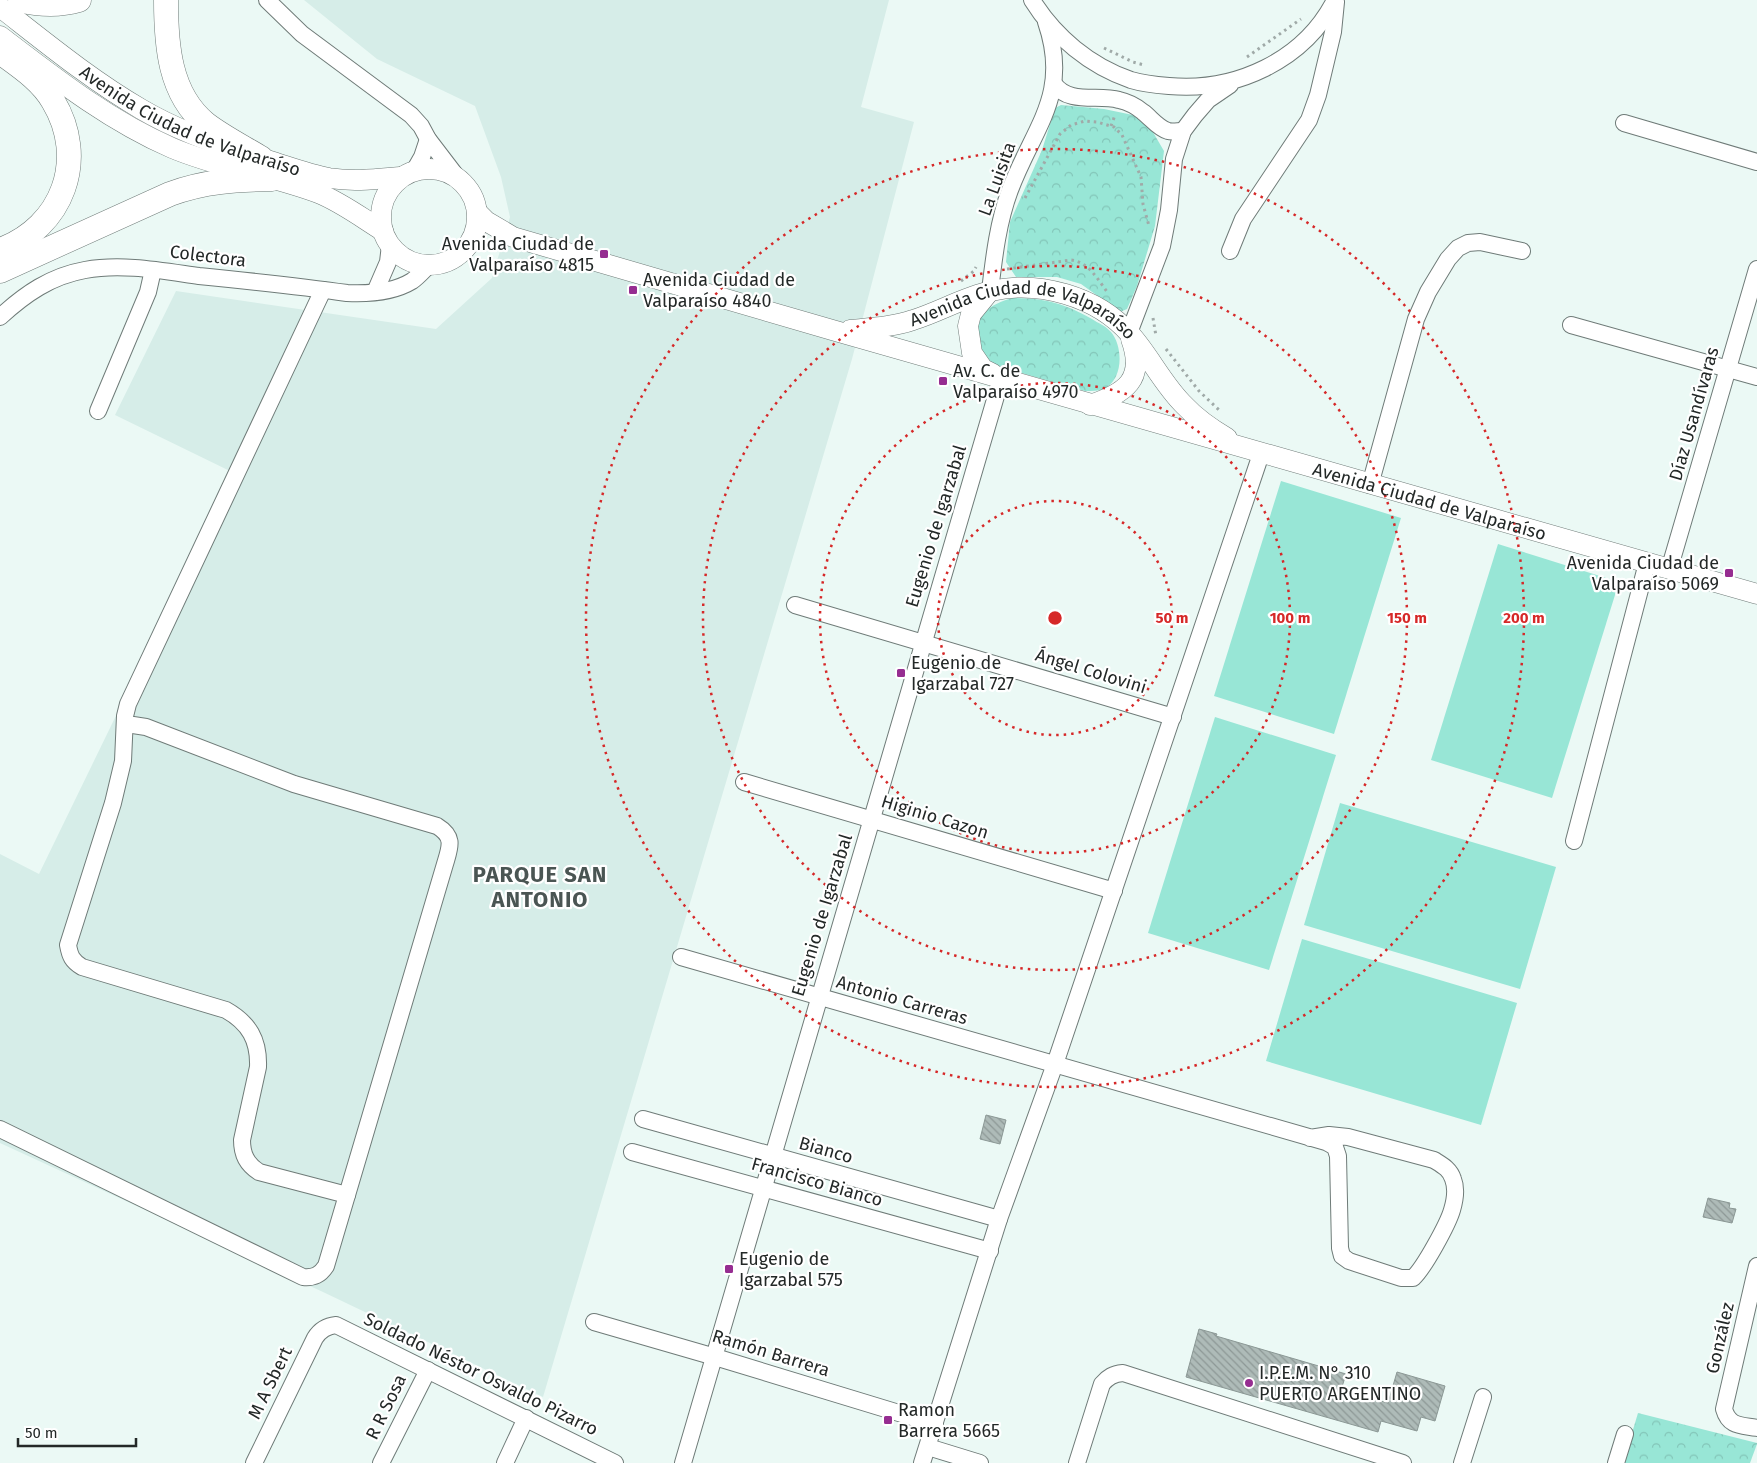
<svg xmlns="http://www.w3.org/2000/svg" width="1757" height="1463" font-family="'Fira Sans',sans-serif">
	<defs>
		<pattern id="park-crowns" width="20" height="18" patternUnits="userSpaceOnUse" patternTransform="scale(1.25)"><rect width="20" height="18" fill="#98e6d6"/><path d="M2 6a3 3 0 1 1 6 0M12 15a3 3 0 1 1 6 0" fill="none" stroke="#83c5b8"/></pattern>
		<pattern id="building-back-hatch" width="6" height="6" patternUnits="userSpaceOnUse" patternTransform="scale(1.25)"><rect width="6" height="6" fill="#aebbb8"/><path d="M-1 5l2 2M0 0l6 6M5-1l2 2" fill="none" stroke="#8d9896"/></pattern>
	</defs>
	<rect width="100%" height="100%" fill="#ebf9f5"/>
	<!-- built -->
	<polygon fill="#d6ede8" points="304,0 889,0 861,107 914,122 852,359 543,1397 323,1292 0,1143 0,854 39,874 234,473 115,415 176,291 436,329 492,278 510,217 501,177 475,106 377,59"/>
	<!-- park -->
	<g fill="url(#park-crowns)">
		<polygon points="1061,105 1104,109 1133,115 1150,127 1164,151 1155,226 1137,286 1127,309 1120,312 1081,284 1057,277 1016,277 1006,262 1010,222 1042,150 1055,108"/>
		<path d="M1012 298C1044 298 1064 303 1092 319 1098 323 1106 326 1111 332 1123 346 1124 379 1104 389 1098 391 1092 391 1085 391L997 366C978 354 968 333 984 313 991 305 1002 301 1012 298Z"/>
		<polygon points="1638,1413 1757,1443 1757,1444 1750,1463 1623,1463"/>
	</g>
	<!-- garden -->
	<g fill="#98e6d6">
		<polygon points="1281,481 1401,518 1334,734 1214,696"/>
		<polygon points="1498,544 1619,582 1552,798 1431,760"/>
		<polygon points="1215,717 1336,755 1269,970 1148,933"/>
		<polygon points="1340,803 1556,867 1520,989 1304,925"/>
		<polygon points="1302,939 1517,1003 1481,1125 1266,1061"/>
	</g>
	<!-- building -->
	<g fill="url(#building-back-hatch)" stroke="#8b9895">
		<polygon points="986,1115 1006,1120 1000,1144 980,1139"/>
		<polygon points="1708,1198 1730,1203 1729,1208 1736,1209 1732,1223 1703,1217"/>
		<polygon points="1199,1329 1217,1334 1216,1336 1346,1374 1341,1390 1388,1403 1397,1372 1445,1386 1435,1421 1421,1417 1417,1431 1381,1421 1378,1432 1186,1377"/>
	</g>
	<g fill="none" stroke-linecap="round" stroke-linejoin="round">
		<defs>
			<g id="minor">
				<polyline points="267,0 302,34 411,115 421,126 428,139 457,177"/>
				<path d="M1032 0C1055 37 1090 66 1131 80 1144 84 1156 85 1169 86 1235 92 1304 61 1335 0"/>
				<path d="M1054 84C1069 105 1098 94 1119 100 1128 102 1136 106 1143 112 1151 118 1158 128 1168 131 1172 132 1178 131 1183 131"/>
				<polyline points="1624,123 1757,162"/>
				<polyline points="414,171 422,157 428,139"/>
				<polyline points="1230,251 1243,219 1309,120 1318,95 1333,32 1336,2"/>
				<path d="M323 290 128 704 125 716 123 761 113 803 68 945C70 956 72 961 82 967L226 1010C249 1023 259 1040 258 1067L242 1140C242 1155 247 1164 259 1172L347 1195"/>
				<path d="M990 291C994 257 998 222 1010 190 1034 126 1071 95 1046 22"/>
				<polyline points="375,292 388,262 390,245"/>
				<path d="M0 317C25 294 51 276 85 270 122 263 163 271 199 276 249 281 298 286 347 293 368 294 394 292 412 281 418 277 424 270 429 265"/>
				<polyline points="1571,325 1757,377"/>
				<polyline points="1129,333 1162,246 1169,210 1174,159 1183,131 1195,115 1208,100 1230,85"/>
				<polyline points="98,411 148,292 153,270"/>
				<polyline points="1370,485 1416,319 1428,292 1448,259 1458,248 1468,243 1480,242 1522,251"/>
				<polyline points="1669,570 1757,269"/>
				<polyline points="795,605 1173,717"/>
				<polyline points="744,782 1114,891"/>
				<polyline points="1574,841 1647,563"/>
				<path d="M681 957 1326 1142 1335 1147 1338 1156 1340 1248 1342 1256 1349 1261 1401 1278H1413C1424 1268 1448 1224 1452 1210 1455 1200 1457 1189 1453 1179 1450 1169 1442 1165 1434 1160L1348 1137 1329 1135 1310 1138"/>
				<polyline points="643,1119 999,1219"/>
				<path d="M0 1129 303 1277C314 1278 320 1275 326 1266L445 864C450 847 455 837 437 826L294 784 146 727 133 725H125"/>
				<polyline points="632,1152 990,1251"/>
				<path d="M1757 1266 1724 1409C1729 1427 1741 1425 1757 1428"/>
				<polyline points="594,1322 715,1357 935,1424"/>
				<polyline points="928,1447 980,1463"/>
				<path d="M254 1463 315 1338C320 1330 326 1326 336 1325L615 1463"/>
				<polyline points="381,1463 428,1370"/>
				<polyline points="505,1463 526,1418"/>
				<path d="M683 1463C790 1102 893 739 1001 379"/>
				<polyline points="922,1463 999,1219 1055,1064 1261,454"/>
				<path d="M1077 1463 1102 1384C1108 1377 1113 1374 1123 1373L1403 1463"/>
				<polyline points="1462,1463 1483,1397"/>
				<polyline points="1616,1463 1625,1434"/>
			</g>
			<g id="major">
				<path id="s1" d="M0 7C45 42 91 80 141 109 180 132 223 147 267 160 287 166 308 174 329 178 353 182 377 179 401 177"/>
				<path d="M0 36C55 78 108 120 172 148 219 168 270 175 318 193 341 202 362 218 383 231"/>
				<circle cx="429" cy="217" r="48"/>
				<path id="s2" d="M477 212 486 221 513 237C927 358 1341 478 1757 594"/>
				<polyline points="989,292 971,314 968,326 972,353 983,369 993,374"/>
				<path id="s3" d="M850 330C871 328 893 327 913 320 939 312 964 297 991 291 1038 280 1097 296 1130 334 1150 356 1163 385 1185 406 1197 419 1212 429 1227 438"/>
				<path d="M1090 405C1125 393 1146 380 1131 339"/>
			</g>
			<g id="highway">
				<path d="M20 0C40 5 58 6 79 0"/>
				<path d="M166 0C166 44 169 94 206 124 223 137 243 147 261 158"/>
				<path d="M0 52C19 66 41 80 53 101 88 159 63 227 0 250"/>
				<path d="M0 271 170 194C205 181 235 180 272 179"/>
			</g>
		</defs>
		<!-- minor casing -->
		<use href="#minor" stroke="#6f7b78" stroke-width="18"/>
		<!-- major casing -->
		<use href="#major" stroke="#6f7b78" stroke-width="21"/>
		<!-- highway casing -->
		<use href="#highway" stroke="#6f7b78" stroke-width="25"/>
		<!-- path -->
		<g stroke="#a0aaa8" stroke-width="3" stroke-dasharray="2.5 4" stroke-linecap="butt">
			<polyline points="1104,48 1133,62 1144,65"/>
			<polyline points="1247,57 1301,19"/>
			<polyline points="1111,126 1115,115"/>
			<polyline points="1025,198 1060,134 1071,125 1085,121 1097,122 1114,127 1122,135 1141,177 1143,204 1149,226"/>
			<path d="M1007 269 1071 260C1089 262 1098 280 1108 293"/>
			<polyline points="961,281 974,271 976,267"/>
			<polyline points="1153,318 1156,336"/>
			<polyline points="1166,349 1199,391 1219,410"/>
		</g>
		<!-- minor -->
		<use href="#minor" stroke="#fff" stroke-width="16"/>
		<!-- major -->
		<use href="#major" stroke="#fff" stroke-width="20"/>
		<!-- highway -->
		<use href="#highway" stroke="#fff" stroke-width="24"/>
	</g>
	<!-- distance rings -->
	<g fill="none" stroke="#d62828" stroke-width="2.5" stroke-dasharray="2.5 5">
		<circle cx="1055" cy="618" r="117"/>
		<circle cx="1055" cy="618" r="235"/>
		<circle cx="1055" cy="618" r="352"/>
		<circle cx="1055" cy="618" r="469"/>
	</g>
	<!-- markers -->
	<g fill="#962d91" stroke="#fff" stroke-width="2">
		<rect x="599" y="249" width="10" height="10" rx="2.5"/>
		<rect x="628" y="285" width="10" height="10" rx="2.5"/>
		<rect x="938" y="376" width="10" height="10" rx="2.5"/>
		<rect x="1724" y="568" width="10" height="10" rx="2.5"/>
		<rect x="896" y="668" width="10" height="10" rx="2.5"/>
		<rect x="724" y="1264" width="10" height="10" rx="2.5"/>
		<circle cx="1249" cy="1383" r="5"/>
		<rect x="883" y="1415" width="10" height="10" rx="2.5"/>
	</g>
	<g text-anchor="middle" stroke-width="4.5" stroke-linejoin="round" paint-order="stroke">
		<!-- street labels -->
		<g font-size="18" fill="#232827" stroke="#fff">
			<text dy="6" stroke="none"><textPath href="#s1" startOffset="224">Avenida Ciudad de Valparaíso</textPath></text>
			<text transform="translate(997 179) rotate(-70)" y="6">La Luisita</text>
			<text transform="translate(208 256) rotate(7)" y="6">Colectora</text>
			<text dy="6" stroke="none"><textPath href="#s3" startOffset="182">Avenida Ciudad de Valparaíso</textPath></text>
			<text transform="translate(1694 414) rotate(-74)" y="6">Díaz Usandívaras</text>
			<text dy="6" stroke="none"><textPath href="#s2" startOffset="998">Avenida Ciudad de Valparaíso</textPath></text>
			<text transform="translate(936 526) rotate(-73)" y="6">Eugenio de Igarzabal</text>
			<text transform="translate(1091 671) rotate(17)" y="6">Ángel Colovini</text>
			<text transform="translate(935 817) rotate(17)" y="6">Higinio Cazon</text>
			<text transform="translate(822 915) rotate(-73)" y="6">Eugenio de Igarzabal</text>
			<text transform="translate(902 1000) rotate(16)" y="6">Antonio Carreras</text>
			<text transform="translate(826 1150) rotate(16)" y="6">Bianco</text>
			<text transform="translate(817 1182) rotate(16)" y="6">Francisco Bianco</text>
			<text transform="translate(1720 1338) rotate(-77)" y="6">González</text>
			<text transform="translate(771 1353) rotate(17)" y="6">Ramón Barrera</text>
			<text transform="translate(481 1374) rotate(26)" y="6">Soldado Néstor Osvaldo Pizarro</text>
			<text transform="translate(270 1383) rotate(-64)" y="6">M A Sbert</text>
			<text transform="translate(386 1407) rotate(-64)" y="6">R R Sosa</text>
		</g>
		<!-- poi labels -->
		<g font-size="18" fill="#232827" stroke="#fff" text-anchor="start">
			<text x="594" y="250" text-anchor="end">Avenida Ciudad de<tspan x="594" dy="21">Valparaíso 4815</tspan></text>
			<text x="643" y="286">Avenida Ciudad de<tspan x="643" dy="21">Valparaíso 4840</tspan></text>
			<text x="953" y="377">Av. C. de<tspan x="953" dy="21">Valparaíso 4970</tspan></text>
			<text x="1719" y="569" text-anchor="end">Avenida Ciudad de<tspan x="1719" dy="21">Valparaíso 5069</tspan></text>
			<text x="911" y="669">Eugenio de<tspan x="911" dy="21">Igarzabal 727</tspan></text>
			<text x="739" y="1265">Eugenio de<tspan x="739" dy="21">Igarzabal 575</tspan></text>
			<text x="1259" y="1379">I.P.E.M. N° 310<tspan x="1259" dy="21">PUERTO ARGENTINO</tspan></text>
			<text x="898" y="1416">Ramon<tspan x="898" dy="21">Barrera 5665</tspan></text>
		</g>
		<!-- district labels -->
		<g font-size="22" font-weight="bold" letter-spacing="1" fill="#4a5553" stroke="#fff">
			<text x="540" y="882">PARQUE SAN<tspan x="540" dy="25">ANTONIO</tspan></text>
		</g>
	</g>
	<circle cx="1055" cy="618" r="8" fill="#d62828" stroke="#fff" stroke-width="2.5"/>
	<g font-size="15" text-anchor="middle" font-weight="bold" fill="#d62828" stroke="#fff" stroke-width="4.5" stroke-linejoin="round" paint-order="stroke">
		<text x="1172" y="623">50 m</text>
		<text x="1290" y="623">100 m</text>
		<text x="1407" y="623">150 m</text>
		<text x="1524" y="623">200 m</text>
	</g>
	<!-- scale -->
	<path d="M18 1438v8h118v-8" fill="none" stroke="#232827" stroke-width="2.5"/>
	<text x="25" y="1438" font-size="15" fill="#232827" stroke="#ffffff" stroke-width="4" paint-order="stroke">50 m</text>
</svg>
